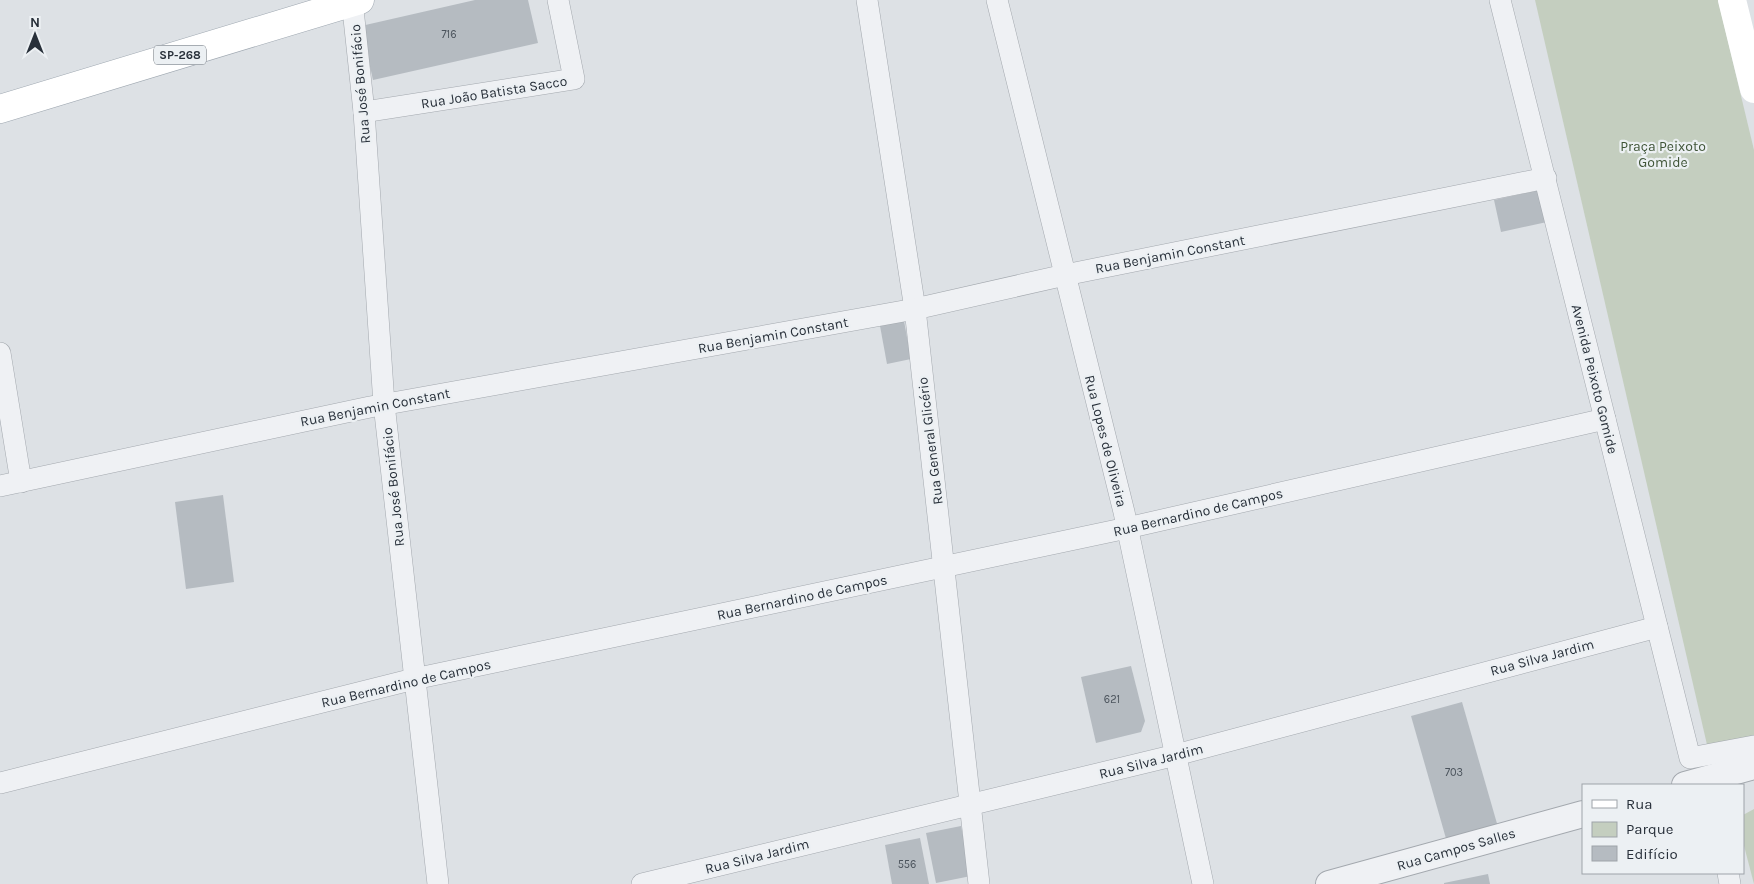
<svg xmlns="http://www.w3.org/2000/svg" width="1754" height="884" font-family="Karla,sans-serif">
	<rect width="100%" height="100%" fill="#dde1e5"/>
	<!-- green -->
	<g fill="#c4cebf">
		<polygon points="1535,0 1718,0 1754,150 1754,735 1708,749"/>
		<polygon points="1754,809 1754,884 1743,842 1743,815"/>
	</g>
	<!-- building -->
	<g fill="#b5bbc1">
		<polygon points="475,0 528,0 538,43 373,80 361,26"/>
		<polygon points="1540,190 1547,222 1501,232 1494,200"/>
		<polygon points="904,321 911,359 887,364 880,326"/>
		<polygon points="223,495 234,582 186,589 175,502"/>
		<polygon points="1131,666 1145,721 1141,732 1096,743 1081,677"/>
		<polygon points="1462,702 1498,827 1447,842 1411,716"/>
		<polygon points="961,826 971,876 936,883 926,833"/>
		<polygon points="920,838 929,884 892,884 885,845"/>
		<polygon points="1488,874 1490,884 1444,884 1444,883"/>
	</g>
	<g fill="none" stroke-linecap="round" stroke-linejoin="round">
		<defs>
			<g id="minor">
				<polyline points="352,0 364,112 384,404 438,884"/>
				<polyline points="867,0 915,309 979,884"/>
				<polyline points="997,0 1124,512 1203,884"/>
				<polyline points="1500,0 1690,758 1754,746"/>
				<polyline points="364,112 574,79 558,0"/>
				<polyline points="0,353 21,482"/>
				<polyline points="0,486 370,407 915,309 1065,275 1546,178"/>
				<polyline points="0,783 414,679 1127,528 1605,419"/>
				<polyline points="1728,873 1730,884"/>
				<polyline points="642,884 1176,755 1657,627"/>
			</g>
			<g id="tertiary">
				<polyline points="1685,785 1754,766"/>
				<polyline points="1329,884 1583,814"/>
			</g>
			<polyline id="primary" points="0,109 360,0"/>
		</defs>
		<!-- minor casing -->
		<use href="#minor" stroke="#a3a8ae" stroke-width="22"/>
		<!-- tertiary casing -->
		<use href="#tertiary" stroke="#a3a8ae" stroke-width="28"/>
		<!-- primary casing -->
		<use href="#primary" stroke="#9ea7b0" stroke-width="29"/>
		<!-- minor -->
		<use href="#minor" stroke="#eff1f4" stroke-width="21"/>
		<!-- tertiary -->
		<use href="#tertiary" stroke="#eff1f4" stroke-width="26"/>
		<!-- secondary -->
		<polyline stroke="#fff" stroke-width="28" points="1732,0 1754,89"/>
		<!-- primary -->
		<use href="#primary" stroke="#fff" stroke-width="28"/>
	</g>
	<g text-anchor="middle" stroke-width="4.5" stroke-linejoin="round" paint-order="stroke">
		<!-- number labels -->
		<g font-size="11" fill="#4b535c">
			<text x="449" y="38">716</text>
			<text x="1112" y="703">621</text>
			<text x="1454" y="776">703</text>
			<text x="907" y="868">556</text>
		</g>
		<!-- shield labels -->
		<rect fill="#ecf0f3" stroke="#636a72" stroke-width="1" x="154" y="45.5" width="52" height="19" rx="4"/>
		<g font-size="12" font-weight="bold" fill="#28303a">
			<text x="180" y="59">SP-268</text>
		</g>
		<!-- street labels -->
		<g font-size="14" fill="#28303a" stroke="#ecf0f3">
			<text transform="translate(360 84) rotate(-95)" y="5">Rua José Bonifácio</text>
			<text transform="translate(494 92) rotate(-9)" y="5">Rua João Batista Sacco</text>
			<text transform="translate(1170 254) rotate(-11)" y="5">Rua Benjamin Constant</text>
			<text transform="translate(773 335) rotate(-10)" y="5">Rua Benjamin Constant</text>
			<text transform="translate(1595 379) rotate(76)" y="5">Avenida Peixoto Gomide</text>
			<text transform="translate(375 407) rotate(-11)" y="5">Rua Benjamin Constant</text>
			<text transform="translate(930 441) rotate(-97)" y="5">Rua General Glicério</text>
			<text transform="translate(1106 441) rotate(76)" y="5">Rua Lopes de Oliveira</text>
			<text transform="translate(393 487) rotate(-96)" y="5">Rua José Bonifácio</text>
			<text transform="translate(1198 512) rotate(-13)" y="5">Rua Bernardino de Campos</text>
			<text transform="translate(802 597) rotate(-12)" y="5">Rua Bernardino de Campos</text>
			<text transform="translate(1542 657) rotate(-15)" y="5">Rua Silva Jardim</text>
			<text transform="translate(406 683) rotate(-13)" y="5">Rua Bernardino de Campos</text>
			<text transform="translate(1151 761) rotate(-14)" y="5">Rua Silva Jardim</text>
			<text transform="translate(1456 849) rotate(-16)" y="5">Rua Campos Salles</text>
			<text transform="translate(757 856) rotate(-14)" y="5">Rua Silva Jardim</text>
		</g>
		<!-- park labels -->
		<g font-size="14" fill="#3f5437" stroke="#ecf0f3">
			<text x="1663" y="151">Praça Peixoto<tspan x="1663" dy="16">Gomide</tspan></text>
		</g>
	</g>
	<!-- legend -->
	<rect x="1582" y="784" width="162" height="90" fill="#ecf0f3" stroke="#9ea3a9"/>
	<rect x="1592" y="800" width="25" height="8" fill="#ffffff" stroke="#9ea3a9"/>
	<text x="1626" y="809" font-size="15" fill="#28303a">Rua</text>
	<rect x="1592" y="822" width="25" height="15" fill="#c4cebf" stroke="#9ea3a9"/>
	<text x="1626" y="834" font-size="15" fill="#28303a">Parque</text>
	<rect x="1592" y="846" width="25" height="15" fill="#b5bbc1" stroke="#9ea3a9"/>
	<text x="1626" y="859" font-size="15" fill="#28303a">Edifício</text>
	<!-- north arrow -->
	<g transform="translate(35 35)" stroke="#ecf0f3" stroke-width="4" paint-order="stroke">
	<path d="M0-4L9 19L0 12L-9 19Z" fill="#28303a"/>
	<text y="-8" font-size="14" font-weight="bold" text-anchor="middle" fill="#28303a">N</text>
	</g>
</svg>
